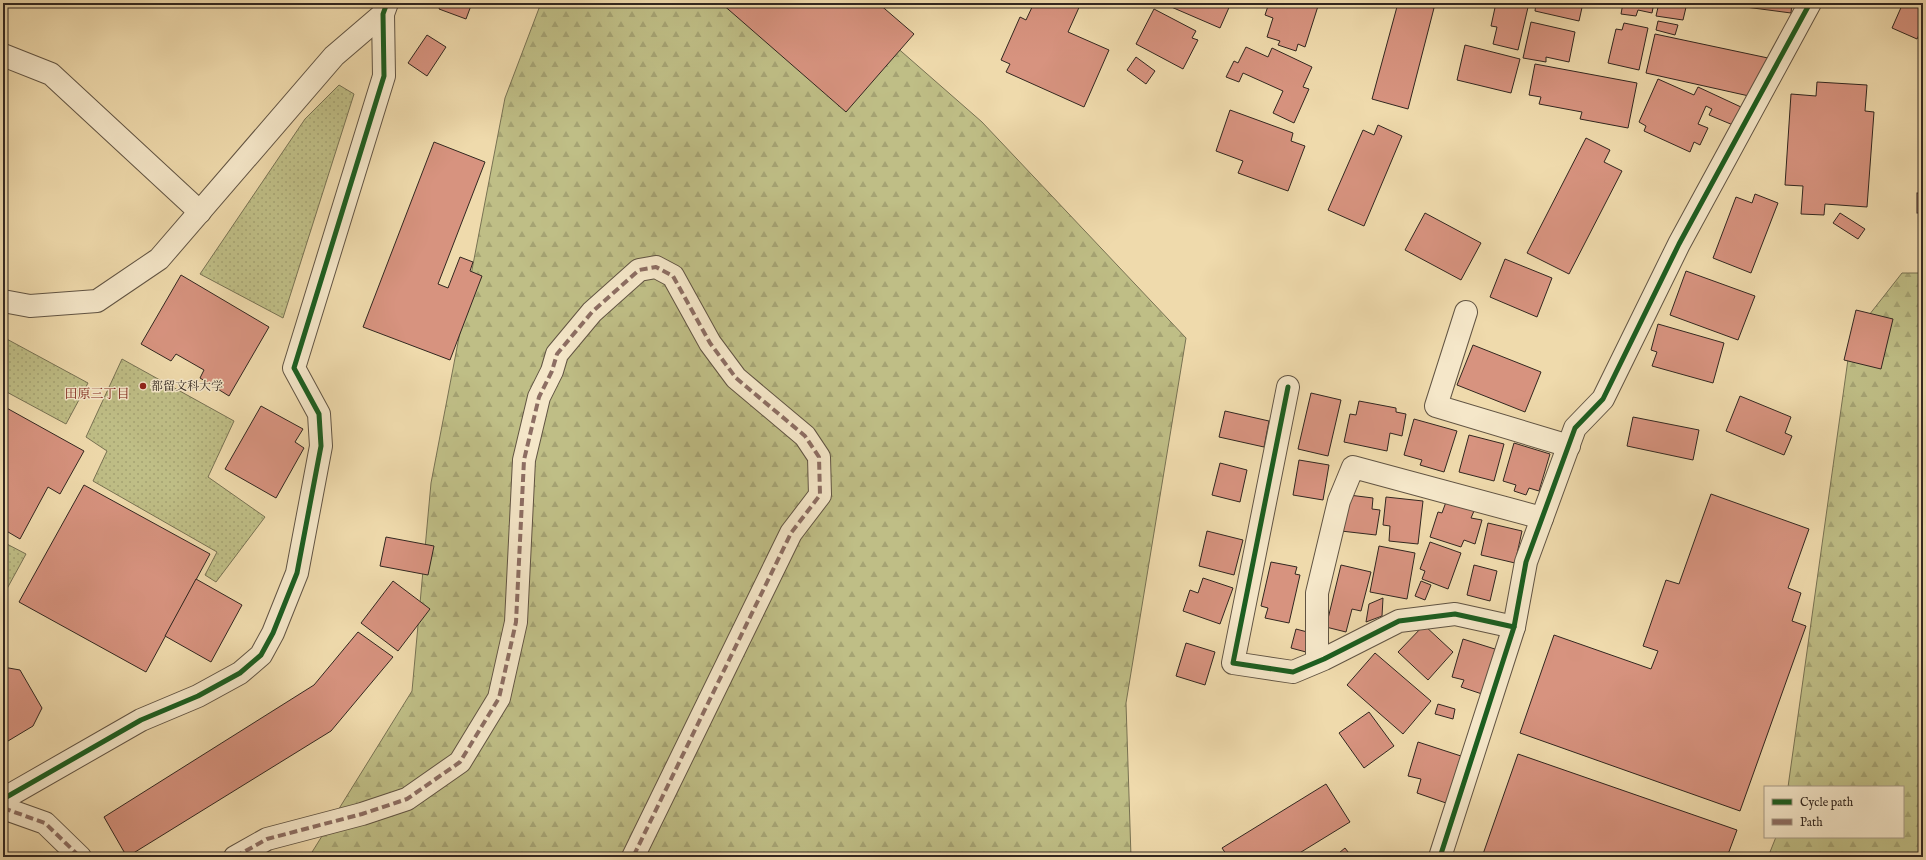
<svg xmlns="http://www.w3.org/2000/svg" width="1926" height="860" font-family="'IM FELL English','Noto Serif JP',serif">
	<defs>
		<pattern id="forest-firs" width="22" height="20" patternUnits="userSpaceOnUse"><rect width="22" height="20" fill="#bfbe86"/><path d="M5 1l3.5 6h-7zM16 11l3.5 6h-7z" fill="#a5a373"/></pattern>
		<pattern id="garden-dots" width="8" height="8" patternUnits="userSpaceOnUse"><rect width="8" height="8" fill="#bfbe86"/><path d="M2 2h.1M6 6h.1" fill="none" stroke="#a5a373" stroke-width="1.8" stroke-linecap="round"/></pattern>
	</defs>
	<rect width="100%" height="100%" fill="#efdaac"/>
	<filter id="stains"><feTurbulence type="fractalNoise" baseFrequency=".005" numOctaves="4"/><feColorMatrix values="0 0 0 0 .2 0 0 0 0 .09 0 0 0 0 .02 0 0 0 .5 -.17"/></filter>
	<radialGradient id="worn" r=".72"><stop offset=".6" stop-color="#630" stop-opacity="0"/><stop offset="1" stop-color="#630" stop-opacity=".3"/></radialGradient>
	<!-- forest -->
	<g fill="url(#forest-firs)" stroke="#787253">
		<polygon points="541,3 846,3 982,122 1186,338 1126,703 1131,857 309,857 412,691 431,483 505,98"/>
		<polygon points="1902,273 1923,273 1923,857 1768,857 1776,837 1903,837 1903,787 1788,787 1851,338"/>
	</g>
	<!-- garden -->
	<g fill="url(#garden-dots)" stroke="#787253">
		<polygon points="339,85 354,94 283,318 200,274 305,119"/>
		<polygon points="3,337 88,383 66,424 3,390"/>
		<polygon points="122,359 234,421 208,477 265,517 216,582 205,575 217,552 93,481 107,451 86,437"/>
		<polygon points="3,542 26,554 3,596"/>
	</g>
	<!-- building -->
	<g fill="#d7937f" stroke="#322720">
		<polygon points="441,3 472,3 466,19 439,9"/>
		<polygon points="721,3 878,3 914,34 846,112"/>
		<polygon points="1034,3 1081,3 1068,32 1109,50 1084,107 1006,72 1010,64 1001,60 1020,17 1026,20"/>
		<polygon points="1162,3 1231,3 1220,28"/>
		<polygon points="1269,3 1319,3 1305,47 1298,44 1296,51 1278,45 1280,41 1267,37 1273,18 1265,15"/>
		<polygon points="1398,3 1414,3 1434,8 1408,109 1372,99"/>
		<polygon points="1496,3 1529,3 1518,50 1493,44 1497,27 1491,26"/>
		<polygon points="1536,3 1583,3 1579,21 1535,11"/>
		<polygon points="1623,3 1654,3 1652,13 1638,10 1636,16 1621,14"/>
		<polygon points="1659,3 1687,3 1683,20 1656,16"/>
		<polygon points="1715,3 1792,3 1791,13"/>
		<polygon points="1903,3 1916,3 1923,6 1923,34 1920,33 1917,39 1892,28"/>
		<polygon points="1154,9 1196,31 1192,38 1198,40 1183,69 1136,44"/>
		<polygon points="1658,21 1678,25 1675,35 1656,30"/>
		<polygon points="1531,22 1575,32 1569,62 1546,57 1546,62 1523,58"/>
		<polygon points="1624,23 1648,28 1639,70 1608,63 1616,29 1622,30"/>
		<polygon points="1655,34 1768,58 1749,96 1646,73"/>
		<polygon points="427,35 446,47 427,76 408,63"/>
		<polygon points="1465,45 1520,59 1511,93 1457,80"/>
		<polygon points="1246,47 1268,57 1272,48 1312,67 1303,87 1309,89 1294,123 1273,113 1283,91 1243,73 1239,82 1226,77 1234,61 1238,63"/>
		<polygon points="1136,57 1155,71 1146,84 1127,70"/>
		<polygon points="1535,64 1637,83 1628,128 1580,119 1582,112 1539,104 1541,97 1529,95"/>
		<polygon points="1658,79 1694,95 1698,87 1741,107 1733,125 1709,115 1712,109 1706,106 1698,124 1708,128 1700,145 1694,142 1690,152 1644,131 1646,126 1639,122"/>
		<polygon points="1817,82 1867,85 1865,111 1874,112 1867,207 1825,204 1824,215 1801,214 1803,186 1785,185 1791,94 1816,96"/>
		<polygon points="1230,110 1293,133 1291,141 1305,146 1288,191 1238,173 1243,161 1216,151"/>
		<polygon points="1378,125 1402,136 1364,226 1328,210 1363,130 1374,135"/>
		<polygon points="1586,138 1610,150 1604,162 1622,171 1569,274 1527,253"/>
		<polygon points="434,142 485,162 438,284 448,288 460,257 473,262 470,271 482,276 450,360 363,327"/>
		<rect x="1917" y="193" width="6" height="20"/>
		<polygon points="1755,194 1778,203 1751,273 1713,258 1736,197 1752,203"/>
		<polygon points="1425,213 1481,243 1461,280 1405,250"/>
		<polygon points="1840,213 1865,229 1858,239 1833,223"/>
		<polygon points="1505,259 1552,278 1537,317 1490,297"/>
		<polygon points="1686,271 1755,296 1738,340 1670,315"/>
		<polygon points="181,275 269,327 229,396 200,378 204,370 176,354 171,361 141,344"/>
		<polygon points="1856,310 1893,319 1881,369 1844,360"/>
		<polygon points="1658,324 1724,343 1713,383 1652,366 1657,352 1651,350"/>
		<polygon points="1473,345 1541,372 1525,412 1457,385"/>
		<polygon points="1311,393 1341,400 1328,456 1298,449"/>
		<polygon points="1740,396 1791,417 1785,433 1792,436 1784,455 1726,431"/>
		<polygon points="1359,401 1396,408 1396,412 1406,414 1402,436 1390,433 1387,451 1344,442 1350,414 1356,415"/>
		<polygon points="3,406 84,451 60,494 48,487 20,539 3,529"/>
		<polygon points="261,406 303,429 295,442 304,448 276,498 225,469"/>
		<polygon points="1225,411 1269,421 1264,447 1219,437"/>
		<polygon points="1633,417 1699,430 1693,460 1627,446"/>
		<polygon points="1414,419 1457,431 1444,472 1420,465 1422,460 1404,455"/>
		<polygon points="1469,435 1504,444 1494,481 1459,472"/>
		<polygon points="1514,443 1550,454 1539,491 1529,488 1526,495 1514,491 1516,485 1503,481"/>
		<polygon points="1299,460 1329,465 1323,500 1293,495"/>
		<polygon points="1220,463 1247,470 1240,502 1212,495"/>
		<polygon points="84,485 210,554 146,672 19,602"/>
		<polygon points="1711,494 1809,529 1788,588 1801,593 1792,621 1806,626 1740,811 1520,733 1554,635 1651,669 1658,651 1643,646 1666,580 1679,584"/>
		<polygon points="1349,495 1373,498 1372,509 1380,510 1376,535 1341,531"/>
		<polygon points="1386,497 1423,501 1418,544 1389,541 1390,526 1383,525"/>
		<polygon points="1446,502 1474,511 1471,518 1482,520 1475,544 1464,540 1461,547 1430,537 1438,512 1442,513"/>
		<polygon points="1488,523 1522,531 1515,563 1481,555"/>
		<polygon points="1207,531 1243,540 1234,575 1199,566"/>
		<polygon points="386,537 434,546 428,575 380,566"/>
		<polygon points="1430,542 1461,553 1448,589 1422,579 1425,571 1420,569"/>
		<polygon points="1379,546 1415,553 1407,599 1370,592"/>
		<polygon points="1271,562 1297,567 1295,574 1300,575 1289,623 1265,618 1268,608 1261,606"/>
		<polygon points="1341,565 1371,572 1361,611 1352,609 1346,632 1326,627"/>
		<polygon points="1474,565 1497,571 1490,601 1467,595"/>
		<polygon points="1203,578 1233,588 1220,624 1183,611 1190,590 1198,593"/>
		<polygon points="196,579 242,605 211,662 165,636"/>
		<polygon points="393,581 430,609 398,651 361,623"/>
		<polygon points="1421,581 1431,585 1425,600 1415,596"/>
		<polygon points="1383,598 1382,616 1366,622 1369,604"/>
		<polygon points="1424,625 1453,652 1428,680 1398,652"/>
		<polygon points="1296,629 1311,633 1306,652 1291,648"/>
		<polygon points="358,632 393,657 331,731 127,857 104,817 314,685"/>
		<polygon points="1463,639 1498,650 1485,695 1461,687 1464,680 1452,677"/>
		<polygon points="1186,643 1215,652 1205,685 1176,676"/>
		<polygon points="1375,653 1431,701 1403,734 1347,685"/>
		<polygon points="3,667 20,670 42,708 33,726 3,744"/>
		<polygon points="1438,704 1455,709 1453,719 1435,714"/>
		<polygon points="1369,712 1394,746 1364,768 1339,733"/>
		<polygon points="1418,742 1461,756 1446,803 1417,793 1421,779 1408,776"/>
		<polygon points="1518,754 1737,830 1727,857 1482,857"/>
		<polygon points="1326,784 1350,822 1293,857 1228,857 1222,848"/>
		<polygon points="1345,848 1352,857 1334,857"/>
	</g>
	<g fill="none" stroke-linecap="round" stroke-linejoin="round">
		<defs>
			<g id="minor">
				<polyline points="3,55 51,74 200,212"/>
				<polyline points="3,301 30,306 97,301 159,259 334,56 383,14"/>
				<polyline points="1466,312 1436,406 1569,446"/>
				<polyline points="1288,387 1233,663 1293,672 1324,659 1399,621 1455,614 1514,627"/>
				<polyline points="1317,661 1317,593 1339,501 1353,467 1542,518"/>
				<polyline points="3,799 141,720 198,696 240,673 261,655 273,633 297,573 321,446 319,414 294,368 384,76 383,14 387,3"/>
				<polyline points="3,808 45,823 80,857"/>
				<polyline points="235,857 267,839 362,814 407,799 460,762 499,698 516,622 524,460 539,397 552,371 557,354 592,312 639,270 656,267 673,276 710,343 736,378 805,436 819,457 820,495 791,533 633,857"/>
				<polyline points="1440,857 1514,627 1526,562 1575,428 1603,399 1679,244 1810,3"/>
			</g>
		</defs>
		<!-- minor casing -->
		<use href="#minor" stroke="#615443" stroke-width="24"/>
		<!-- minor -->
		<use href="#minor" stroke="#f5e7c9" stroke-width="22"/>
		<!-- quiet -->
		<g stroke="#8d6e63" stroke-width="4" stroke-dasharray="8 4" stroke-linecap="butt">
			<polyline points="3,808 45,823 80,857"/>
			<polyline points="235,857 267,839 362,814 407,799 460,762 499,698 516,622 524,460 539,397 552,371 557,354 592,312 639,270 656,267 673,276 710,343 736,378 805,436 819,457 820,495 791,533 633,857"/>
		</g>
		<defs>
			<g id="cycleway">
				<polyline points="1288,387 1233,663 1293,672 1324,659 1399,621 1455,614 1514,627"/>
				<polyline points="3,799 141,720 198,696 240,673 261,655 273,633 297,573 321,446 319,414 294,368 384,76 383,14 387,3"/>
				<polyline points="1440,857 1514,627 1526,562 1575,428 1603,399 1679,244 1810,3"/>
			</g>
		</defs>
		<!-- cycleway casing -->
		<use href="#cycleway" stroke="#f5e7c9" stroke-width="8"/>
		<!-- cycleway -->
		<use href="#cycleway" stroke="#1b5e20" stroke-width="5"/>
	</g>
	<!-- markers -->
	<circle fill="#8f2418" stroke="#f5e7c9" stroke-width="1.5" cx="143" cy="386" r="4"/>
	<g text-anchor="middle" stroke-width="3" stroke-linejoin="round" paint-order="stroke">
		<!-- poi labels -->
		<g font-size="12" fill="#322720" stroke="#f5e7c9" text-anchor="start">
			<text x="151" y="390">都留文科大学</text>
		</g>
		<!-- neighbourhood labels -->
		<g font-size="13" fill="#7a1f14" stroke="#f5e7c9">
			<text x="97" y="398">田原三丁目</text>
		</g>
	</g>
	<!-- margin -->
	<rect width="1926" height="860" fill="none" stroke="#efdaac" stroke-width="16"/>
	<rect x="4" y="4" width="1918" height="852" fill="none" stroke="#322720" stroke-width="2"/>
	<rect x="8" y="8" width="1910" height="844" fill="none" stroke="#322720"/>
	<!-- legend -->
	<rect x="1764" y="786" width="140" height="52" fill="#f5e7c9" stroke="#a79a85"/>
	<rect x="1772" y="799" width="20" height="6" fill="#1b5e20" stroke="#a79a85"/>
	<text x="1800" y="806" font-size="12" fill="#322720">Cycle path</text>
	<rect x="1772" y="819" width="20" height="6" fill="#8d6e63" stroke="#a79a85"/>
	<text x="1800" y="826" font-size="12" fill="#322720">Path</text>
	<rect width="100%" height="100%" filter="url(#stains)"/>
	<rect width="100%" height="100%" fill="url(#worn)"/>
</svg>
